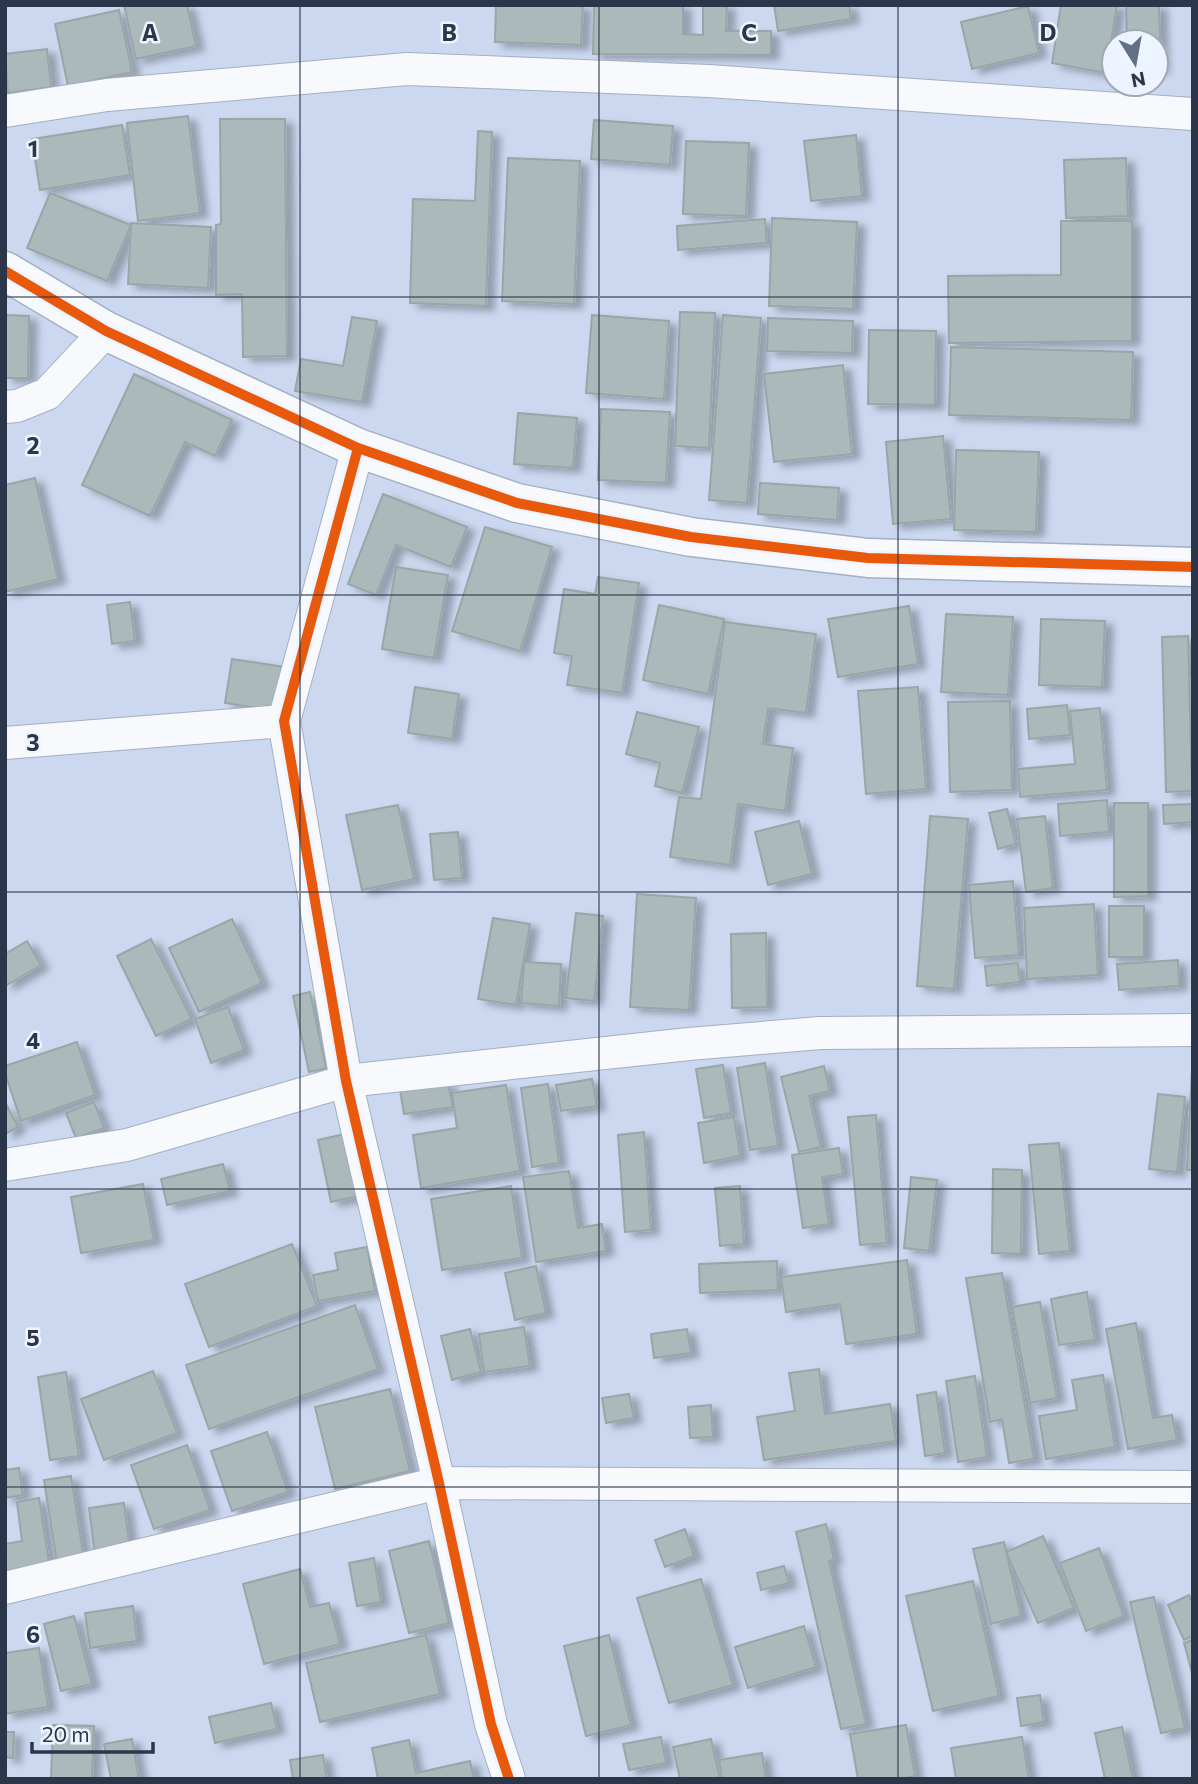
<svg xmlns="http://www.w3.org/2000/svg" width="1198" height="1784" font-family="Commissioner,sans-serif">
	<defs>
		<filter id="shadow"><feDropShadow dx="8" dy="4.5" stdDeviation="3.5" flood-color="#0004"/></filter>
	</defs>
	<rect width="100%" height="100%" fill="#cbd8ef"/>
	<!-- building -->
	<g fill="#abb9bb" stroke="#98a6a8" stroke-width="2" filter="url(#shadow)">
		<polygon points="124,5 187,5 196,46 136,59"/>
		<polygon points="496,5 583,5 581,45 495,42"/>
		<polygon points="594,5 683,5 683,34 703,35 703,5 727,5 726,31 771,31 771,55 593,54"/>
		<polygon points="774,5 849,5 851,19 778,31"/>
		<polygon points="1061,5 1117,5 1106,73 1052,63"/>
		<polygon points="1126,5 1159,5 1161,69 1156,69 1156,42 1127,42"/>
		<polygon points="1028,6 1039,53 972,69 961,22"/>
		<polygon points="119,10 132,72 68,86 55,24"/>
		<polygon points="47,49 51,87 8,93 5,54"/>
		<polygon points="188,116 200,213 138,221 127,123"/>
		<polygon points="220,119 285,119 287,356 243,357 242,294 216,295 216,225 221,224"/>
		<polygon points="594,120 673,126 670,165 591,159"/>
		<polygon points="122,125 130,175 40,190 32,139"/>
		<polygon points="478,131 492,132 486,306 410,303 413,199 475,201"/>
		<polygon points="856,135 862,196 811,201 804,141"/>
		<polygon points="686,141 749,143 746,216 683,214"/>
		<polygon points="508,158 580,161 574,304 502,301"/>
		<polygon points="1126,158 1128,216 1066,218 1064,160"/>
		<polygon points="50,193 131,225 107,281 27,248"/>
		<polygon points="772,218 857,222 853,309 769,306"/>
		<polygon points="765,219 767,243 678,250 677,226"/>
		<polygon points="1061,221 1132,221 1132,341 949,343 948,276 1061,275"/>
		<polygon points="131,223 211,227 208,288 128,284"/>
		<polygon points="680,312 715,313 709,448 675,446"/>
		<polygon points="5,315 29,316 28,378 5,378"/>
		<polygon points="592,315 669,321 664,399 586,393"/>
		<polygon points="723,315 761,318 747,503 709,500"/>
		<polygon points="352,317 377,321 362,402 295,391 301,359 343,366"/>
		<polygon points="768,318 853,321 852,353 767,351"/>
		<polygon points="869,330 936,331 935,405 868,404"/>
		<polygon points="951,347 1133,352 1131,420 949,415"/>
		<polygon points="843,365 852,454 774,462 764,374"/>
		<polygon points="134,374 232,420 215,456 185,442 150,516 82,485"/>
		<polygon points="601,409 670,412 666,483 598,480"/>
		<polygon points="518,413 577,418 573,468 514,464"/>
		<polygon points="943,436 951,519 893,524 886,442"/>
		<polygon points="956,450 1039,452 1036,532 954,530"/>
		<polygon points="35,478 58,579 5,592 5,485"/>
		<polygon points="760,483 839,488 837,520 758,514"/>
		<polygon points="383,494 467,527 451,567 396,545 376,595 348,584"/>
		<polygon points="485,527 552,547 520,651 452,631"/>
		<polygon points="396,567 448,575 434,658 382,649"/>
		<polygon points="598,577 639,583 622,693 567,685 572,656 554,653 564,589 595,594"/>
		<polygon points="130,602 135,641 112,644 107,605"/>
		<polygon points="659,605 724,619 708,694 643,680"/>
		<polygon points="909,606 918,664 838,677 828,619"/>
		<polygon points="946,614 1013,617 1008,695 941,692"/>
		<polygon points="1041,619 1105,621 1102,687 1039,685"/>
		<polygon points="725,622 816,634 806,713 768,708 763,744 793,748 785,811 738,804 730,865 670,857 679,797 701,799"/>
		<polygon points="1188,636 1192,791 1166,792 1162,637"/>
		<polygon points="232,659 292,668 285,712 225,703"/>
		<polygon points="415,687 459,694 452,739 408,733"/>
		<polygon points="918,687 926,789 866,794 858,691"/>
		<polygon points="1010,701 1012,790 950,792 948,702"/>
		<polygon points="1067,705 1070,735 1029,739 1027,709"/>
		<polygon points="1100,708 1107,790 1020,797 1018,769 1075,764 1070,711"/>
		<polygon points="637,712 699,727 682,793 655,786 660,763 626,754"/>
		<polygon points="1107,800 1109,832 1060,836 1058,804"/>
		<polygon points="1114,803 1148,803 1148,896 1114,897"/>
		<polygon points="1193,804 1193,822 1164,824 1163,805"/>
		<polygon points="398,805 414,879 362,890 346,815"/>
		<polygon points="1007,809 1016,844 998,849 989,813"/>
		<polygon points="930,816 968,819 954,989 917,986"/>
		<polygon points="1045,816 1053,888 1026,892 1017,819"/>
		<polygon points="799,821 812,874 768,885 755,832"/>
		<polygon points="458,832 462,878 434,880 430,834"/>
		<polygon points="1013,881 1019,955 975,958 969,885"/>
		<polygon points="637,894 696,898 689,1010 630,1007"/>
		<polygon points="1094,904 1098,975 1027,979 1024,908"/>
		<rect x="1109" y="906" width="35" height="51"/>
		<polygon points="576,913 603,916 594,1001 566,998"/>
		<polygon points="493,918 530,924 516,1005 478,999"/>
		<polygon points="232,919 262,983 199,1012 169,948"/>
		<polygon points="766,933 767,1007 732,1008 731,934"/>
		<polygon points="151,939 192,1019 156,1036 117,956"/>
		<polygon points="27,941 41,965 5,986 5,954"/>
		<polygon points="1178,960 1179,986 1119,990 1117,964"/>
		<polygon points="524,962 561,964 559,1006 521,1003"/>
		<polygon points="1018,963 1020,982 987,986 985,966"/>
		<polygon points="310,992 326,1068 309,1072 293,996"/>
		<polygon points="228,1007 244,1050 211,1063 195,1019"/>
		<polygon points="77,1042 95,1095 21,1121 5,1073 5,1066"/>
		<polygon points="765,1063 778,1146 750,1150 737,1068"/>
		<polygon points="723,1065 731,1113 704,1118 696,1069"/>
		<polygon points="824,1066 830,1091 809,1096 821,1147 799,1152 781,1077"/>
		<polygon points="1192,1068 1193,1068 1193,1170 1187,1170"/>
		<polygon points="592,1079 597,1106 561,1111 556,1085"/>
		<polygon points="448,1082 453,1107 404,1114 400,1090"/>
		<polygon points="548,1084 559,1163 532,1167 521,1088"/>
		<polygon points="506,1085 520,1171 421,1188 413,1135 457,1128 452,1093"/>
		<polygon points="1158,1094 1185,1097 1177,1172 1149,1169"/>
		<polygon points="5,1102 18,1127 5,1134"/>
		<polygon points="94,1102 104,1128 76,1138 66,1113"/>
		<polygon points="876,1115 887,1243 860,1245 848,1117"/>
		<polygon points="734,1117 740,1156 704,1163 698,1123"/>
		<polygon points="644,1132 651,1230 625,1232 618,1135"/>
		<polygon points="345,1134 359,1196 331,1202 318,1140"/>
		<polygon points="1059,1143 1070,1251 1039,1254 1029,1145"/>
		<polygon points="839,1148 843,1174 822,1177 829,1224 803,1228 792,1155"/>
		<polygon points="223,1164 230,1191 167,1205 161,1179"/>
		<polygon points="993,1169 1022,1170 1021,1254 992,1253"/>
		<polygon points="569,1171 578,1228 602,1224 606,1251 536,1262 523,1177"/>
		<polygon points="911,1177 937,1180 929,1251 904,1248"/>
		<polygon points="143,1184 154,1240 81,1253 71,1197"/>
		<polygon points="511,1186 522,1258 442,1270 431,1199"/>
		<polygon points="740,1186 744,1244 720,1246 715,1188"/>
		<polygon points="292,1244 317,1306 209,1347 185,1284"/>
		<polygon points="367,1247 375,1291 318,1301 313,1275 338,1270 335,1253"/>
		<polygon points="907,1260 917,1334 846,1344 840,1304 786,1312 781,1277"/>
		<polygon points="777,1261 778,1290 700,1293 699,1264"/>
		<polygon points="536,1266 546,1313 515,1320 505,1273"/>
		<polygon points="1002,1273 1034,1459 1009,1463 1002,1419 990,1422 966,1278"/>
		<polygon points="1087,1292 1095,1340 1059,1345 1051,1299"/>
		<polygon points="1040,1302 1057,1398 1030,1403 1012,1307"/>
		<polygon points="355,1305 378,1369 209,1429 186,1365"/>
		<polygon points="1136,1323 1153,1418 1172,1415 1177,1440 1128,1449 1106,1329"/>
		<polygon points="524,1327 530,1366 484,1372 479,1334"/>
		<polygon points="470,1329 481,1372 452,1380 441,1336"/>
		<polygon points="687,1329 691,1353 654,1358 651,1334"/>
		<polygon points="819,1369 825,1414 890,1404 896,1441 764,1460 757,1417 795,1411 789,1373"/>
		<polygon points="153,1371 177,1433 104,1460 81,1399"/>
		<polygon points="66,1372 79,1456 50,1460 38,1377"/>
		<polygon points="1103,1375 1115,1447 1046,1459 1039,1416 1077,1410 1072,1380"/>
		<polygon points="975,1376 987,1457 958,1462 946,1381"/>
		<polygon points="390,1389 410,1471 335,1489 315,1407"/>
		<polygon points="936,1392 945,1453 925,1456 917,1395"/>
		<polygon points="629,1394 634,1418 606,1423 602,1398"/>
		<polygon points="711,1405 713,1437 690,1438 688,1407"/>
		<polygon points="267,1432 288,1492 232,1511 211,1451"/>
		<polygon points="187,1445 210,1510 154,1529 131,1465"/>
		<polygon points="19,1468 23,1495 5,1498 5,1470"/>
		<polygon points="71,1476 85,1566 58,1570 44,1480"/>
		<polygon points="39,1498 50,1569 5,1575 5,1544 22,1541 17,1502"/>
		<polygon points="124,1503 130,1550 95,1555 89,1508"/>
		<polygon points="826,1524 834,1559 829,1561 866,1724 841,1729 796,1532"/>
		<polygon points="685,1529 694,1556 665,1567 655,1540"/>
		<polygon points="1043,1536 1074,1608 1038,1623 1006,1552"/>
		<polygon points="429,1541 449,1623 409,1633 389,1551"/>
		<polygon points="1004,1542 1021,1616 991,1624 973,1549"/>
		<polygon points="1099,1548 1124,1616 1086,1631 1060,1563"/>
		<polygon points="374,1558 381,1602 357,1606 349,1563"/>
		<polygon points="784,1566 789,1583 761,1590 757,1573"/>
		<polygon points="300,1569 310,1607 329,1603 340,1644 264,1664 243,1584"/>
		<polygon points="701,1579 733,1685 669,1703 637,1598"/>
		<polygon points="973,1581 999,1696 933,1711 906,1596"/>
		<polygon points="1189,1595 1193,1604 1193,1636 1184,1640 1168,1605"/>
		<polygon points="1154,1597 1185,1728 1161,1733 1130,1602"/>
		<polygon points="133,1606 137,1641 90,1648 85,1613"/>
		<polygon points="74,1616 92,1684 61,1691 44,1624"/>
		<polygon points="804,1626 816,1667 748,1688 735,1647"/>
		<polygon points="426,1635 440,1694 320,1722 306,1663"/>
		<polygon points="609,1635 631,1725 586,1736 564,1646"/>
		<polygon points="1193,1640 1193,1677 1184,1643"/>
		<polygon points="39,1648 48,1707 5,1714 5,1653"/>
		<polygon points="1040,1695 1044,1722 1021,1726 1017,1698"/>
		<polygon points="271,1703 277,1729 215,1743 209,1717"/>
		<polygon points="53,1725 94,1726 92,1779 51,1779"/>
		<polygon points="906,1725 915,1776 900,1779 858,1779 850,1734"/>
		<polygon points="1122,1727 1133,1779 1105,1779 1095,1733"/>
		<polygon points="5,1732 14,1732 13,1758 5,1757"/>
		<polygon points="661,1737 666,1763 629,1770 623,1744"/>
		<polygon points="1022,1737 1029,1779 956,1779 951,1748"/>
		<polygon points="132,1739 139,1779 111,1779 104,1744"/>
		<polygon points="711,1739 720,1779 680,1779 673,1747"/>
		<polygon points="409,1740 416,1773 470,1761 474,1779 378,1779 372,1748"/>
		<polygon points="762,1753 766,1779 722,1779 719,1760"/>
		<polygon points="323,1755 327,1779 293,1779 290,1760"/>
	</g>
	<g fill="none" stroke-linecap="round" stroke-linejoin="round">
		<defs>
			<g id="street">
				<polyline points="5,111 107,95 407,69 708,81 1193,114"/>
				<polyline points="5,407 17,406 47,394 106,331"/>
				<polyline points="358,448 284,721 346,1081 439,1483 491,1724 509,1779"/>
				<polyline points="5,743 284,721"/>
				<polyline points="5,1165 127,1145 346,1081 689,1044 820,1033 1193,1030"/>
				<polyline points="5,1588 439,1483 1193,1487"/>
			</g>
			<polyline id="secondary" points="5,271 106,331 358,448 517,503 691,537 868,558 1193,567"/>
		</defs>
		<!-- street casing -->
		<use href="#street" stroke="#a3afc2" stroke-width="34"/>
		<!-- secondary casing -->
		<use href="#secondary" stroke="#a3afc2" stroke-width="41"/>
		<!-- street -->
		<use href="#street" stroke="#f7f9fd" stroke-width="32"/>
		<!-- secondary -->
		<use href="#secondary" stroke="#f7f9fd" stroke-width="38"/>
		<defs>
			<g id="cycleway">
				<polyline points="5,271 106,331 358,448 517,503 691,537 868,558 1193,567"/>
				<polyline points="358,448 284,721 346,1081 439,1483 491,1724 509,1779"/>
			</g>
		</defs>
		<!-- cycleway casing -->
		<use href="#cycleway" stroke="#eef4ff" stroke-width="15"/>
		<!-- cycleway -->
		<use href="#cycleway" stroke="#e8590c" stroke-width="10"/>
	</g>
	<!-- grid -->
	<path fill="none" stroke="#2b364b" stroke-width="2" stroke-opacity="0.55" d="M300 5V1779M599 5V1779M898 5V1779M5 297H1193M5 595H1193M5 892H1193M5 1189H1193M5 1487H1193"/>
	<g font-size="23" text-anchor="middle" font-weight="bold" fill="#2b364b" stroke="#eef4ff" stroke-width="5" stroke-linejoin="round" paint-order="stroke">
		<text x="150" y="41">A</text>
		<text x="449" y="41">B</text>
		<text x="749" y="41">C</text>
		<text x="1048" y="41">D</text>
		<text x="33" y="157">1</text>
		<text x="33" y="454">2</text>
		<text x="33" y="751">3</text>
		<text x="33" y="1049">4</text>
		<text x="33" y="1346">5</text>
		<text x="33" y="1643">6</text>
	</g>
	<!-- border -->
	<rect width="1198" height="1784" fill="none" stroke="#2b364b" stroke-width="14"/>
	<!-- north arrow -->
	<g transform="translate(1135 63) rotate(169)"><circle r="33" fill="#eef4ff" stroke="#a0a8b7" stroke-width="2"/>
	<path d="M0-5L12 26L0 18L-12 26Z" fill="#636f84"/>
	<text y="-10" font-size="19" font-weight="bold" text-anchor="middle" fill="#2b364b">N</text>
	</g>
	<!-- scale -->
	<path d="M32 1742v10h121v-10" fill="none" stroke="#2b364b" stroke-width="3.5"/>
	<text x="42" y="1742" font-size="21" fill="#2b364b" stroke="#eef4ff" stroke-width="5" paint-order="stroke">20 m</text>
</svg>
